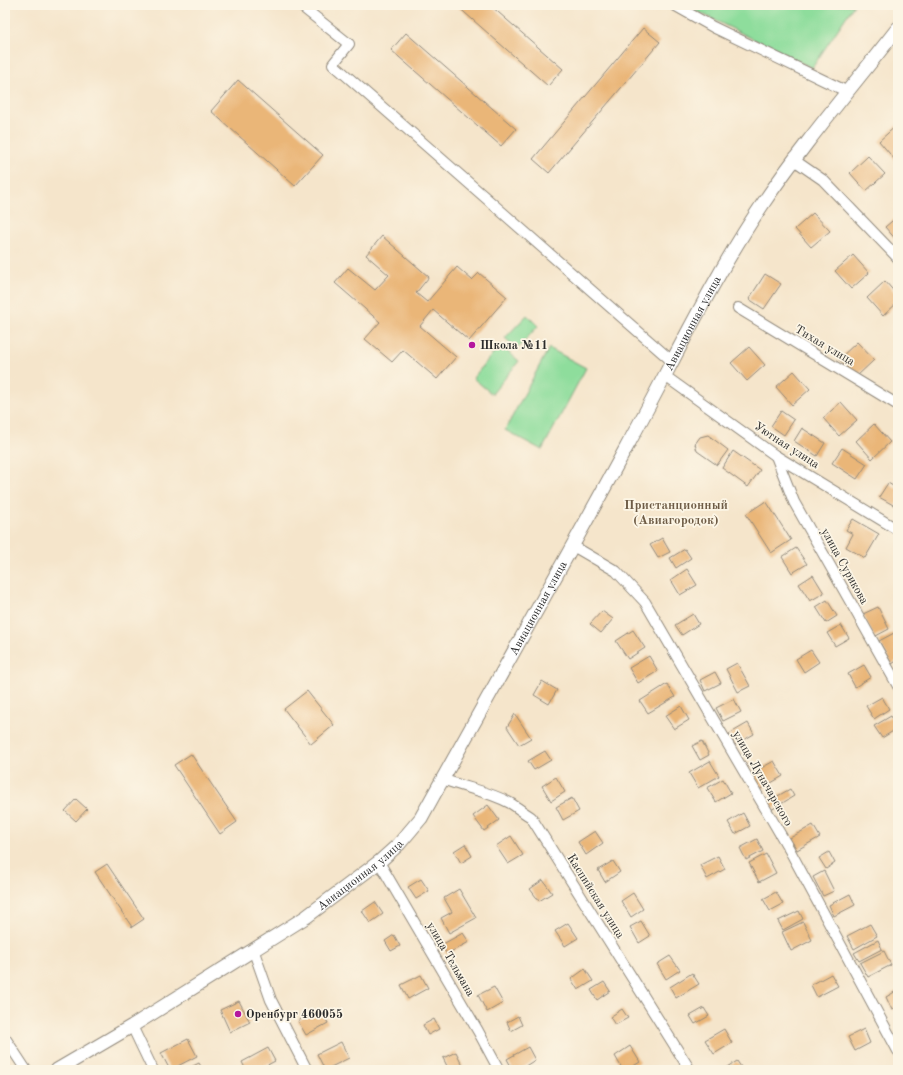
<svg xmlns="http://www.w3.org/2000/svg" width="903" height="1075" font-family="'Old Standard TT',serif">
	<rect width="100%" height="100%" fill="#fcf5e5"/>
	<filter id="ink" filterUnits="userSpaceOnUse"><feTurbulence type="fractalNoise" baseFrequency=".025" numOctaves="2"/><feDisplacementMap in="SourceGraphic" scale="8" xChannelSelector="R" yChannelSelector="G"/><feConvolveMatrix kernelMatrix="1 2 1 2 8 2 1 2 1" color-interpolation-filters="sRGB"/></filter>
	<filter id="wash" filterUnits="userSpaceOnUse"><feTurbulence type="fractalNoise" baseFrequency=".012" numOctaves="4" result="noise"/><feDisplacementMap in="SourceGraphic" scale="16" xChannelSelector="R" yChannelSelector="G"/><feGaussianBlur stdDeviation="0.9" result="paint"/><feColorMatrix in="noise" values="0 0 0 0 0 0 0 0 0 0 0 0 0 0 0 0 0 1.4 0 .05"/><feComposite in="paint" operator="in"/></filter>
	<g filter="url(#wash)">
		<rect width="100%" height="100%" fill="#f5e5cb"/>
		<!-- green -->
		<g fill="#8edd9c" stroke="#5c8464">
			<polygon points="690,5 854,5 812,68 688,7"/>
			<polygon points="527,315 538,326 517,349 505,338"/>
			<polygon points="500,345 519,361 492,394 473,378"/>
			<polygon points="549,348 586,368 542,450 505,430"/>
		</g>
		<g id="blocks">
			<!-- building -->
			<g fill="#eab678">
				<polygon points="456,5 490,5 563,69 548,86"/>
				<polygon points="643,28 660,42 549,173 533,159"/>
				<polygon points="406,33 516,129 501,146 391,50"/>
				<polygon points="238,80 323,155 295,186 211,111"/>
				<polygon points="897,125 898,157 895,160 879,141"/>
				<polygon points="868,156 885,174 866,191 850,173"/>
				<polygon points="813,213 830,231 811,247 795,229"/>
				<polygon points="898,216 898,242 885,227"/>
				<polygon points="382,236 429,277 416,293 427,302 457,267 472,280 479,273 507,297 469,341 433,310 420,326 456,357 437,379 403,350 392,362 365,339 380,322 335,283 348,268 375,290 389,275 366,255"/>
				<polygon points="853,255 869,273 851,289 835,271"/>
				<polygon points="765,274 781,284 764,309 749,299"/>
				<polygon points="885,281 898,296 898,302 883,316 867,298"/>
				<polygon points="857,342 874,360 856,377 839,359"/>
				<polygon points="749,347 765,365 747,381 731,363"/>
				<polygon points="794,371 810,389 792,405 776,387"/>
				<polygon points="841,402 857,420 839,436 823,418"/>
				<polygon points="781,411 794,420 784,435 771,426"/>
				<polygon points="874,424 890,442 872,459 856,441"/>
				<polygon points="802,428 825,443 817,456 794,441"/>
				<polygon points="708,435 728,450 717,465 697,451 695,444 700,437"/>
				<polygon points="842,448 867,464 857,479 832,463"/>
				<polygon points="733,451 760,470 748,487 722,468"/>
				<polygon points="888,483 898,489 898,501 895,506 879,497"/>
				<polygon points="766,501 791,540 771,553 746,514"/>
				<polygon points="853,519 879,534 865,558 846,547 853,534 846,530"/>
				<polygon points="662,538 670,552 658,558 650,545"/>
				<polygon points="796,548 807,564 792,573 782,557"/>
				<polygon points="685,549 691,558 676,568 670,558"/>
				<polygon points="687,569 697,585 680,595 671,580"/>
				<polygon points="813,575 824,593 810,601 799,584"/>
				<polygon points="827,600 837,616 826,623 816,607"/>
				<polygon points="878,607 889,629 874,637 863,614"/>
				<polygon points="602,611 613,619 601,633 590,624"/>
				<polygon points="693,614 699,624 682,635 675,625"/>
				<polygon points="841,625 849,638 835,646 827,633"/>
				<polygon points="633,630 645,648 628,659 616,641"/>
				<polygon points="894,633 898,641 898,660 892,664 879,641"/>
				<polygon points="811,650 819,662 804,672 796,659"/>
				<polygon points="649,656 658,671 638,683 629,668"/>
				<polygon points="737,663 750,686 738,692 726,669"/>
				<polygon points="864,665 871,677 855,687 848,674"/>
				<polygon points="715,672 721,683 705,691 700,680"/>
				<polygon points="542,681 557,690 549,704 534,695"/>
				<polygon points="667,684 675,697 648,713 640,701"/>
				<polygon points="307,691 334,725 311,744 284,709"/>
				<polygon points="882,697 889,709 874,719 866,706"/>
				<polygon points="734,699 741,712 723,721 716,708"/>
				<polygon points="681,706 689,720 674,729 665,716"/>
				<polygon points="515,714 531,738 519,745 507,727"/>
				<polygon points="891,716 898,728 882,738 874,726"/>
				<polygon points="748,723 754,734 735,745 729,734"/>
				<polygon points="702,741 709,755 700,760 692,746"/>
				<polygon points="545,751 551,760 534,770 528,761"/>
				<polygon points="191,754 237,822 220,834 174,765"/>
				<polygon points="710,761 719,776 698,788 689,773"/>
				<polygon points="774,761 783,776 759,790 750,774"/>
				<polygon points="556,777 565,792 551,801 542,786"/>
				<polygon points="723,779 731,793 716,802 707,788"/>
				<polygon points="790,789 794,796 771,810 767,802"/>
				<polygon points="572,798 579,811 563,820 556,807"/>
				<polygon points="76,799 87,809 76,821 65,811"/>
				<polygon points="488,805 499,820 484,831 473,816"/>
				<polygon points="743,813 750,826 735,834 728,822"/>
				<polygon points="813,825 820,837 797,850 790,838"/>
				<polygon points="595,831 603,843 586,855 578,842"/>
				<polygon points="511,836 523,855 508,864 496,846"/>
				<polygon points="757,839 763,851 746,860 740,848"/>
				<polygon points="465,844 472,856 461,863 454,851"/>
				<polygon points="829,852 835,863 826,869 819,858"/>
				<polygon points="766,854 776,873 759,882 749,863"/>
				<polygon points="718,856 725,869 707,879 700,865"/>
				<polygon points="613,861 620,872 605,882 598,870"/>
				<polygon points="107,864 144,919 132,927 95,872"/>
				<polygon points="824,871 834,891 823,896 813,877"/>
				<polygon points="421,879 429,891 416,899 408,887"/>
				<polygon points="543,880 552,893 539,901 530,889"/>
				<polygon points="459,889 476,918 449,933 441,918 452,912 444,898"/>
				<polygon points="776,892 783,904 770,911 763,899"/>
				<polygon points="633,893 643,909 631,917 621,901"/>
				<polygon points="850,894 855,905 834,916 829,905"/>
				<polygon points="375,902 383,914 370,923 362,911"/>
				<polygon points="799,911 803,919 783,930 778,921"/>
				<polygon points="641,921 650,936 639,943 630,927"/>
				<polygon points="803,922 812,940 791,951 782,932"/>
				<polygon points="568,923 578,938 565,946 555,931"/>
				<polygon points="870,924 877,936 854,949 847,936"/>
				<polygon points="463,933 469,942 447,954 441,945"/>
				<polygon points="394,935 400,946 391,951 385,941"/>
				<polygon points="878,940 882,949 859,961 854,953"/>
				<polygon points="884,951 891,965 868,977 860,963"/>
				<polygon points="670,956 680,970 666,979 657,964"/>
				<polygon points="585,969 593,981 578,990 571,979"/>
				<polygon points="692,973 699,984 676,998 670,987"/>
				<polygon points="831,974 838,986 817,997 811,985"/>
				<polygon points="421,975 428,988 408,999 401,985"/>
				<polygon points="604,982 610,991 597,1000 591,990"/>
				<polygon points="494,987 503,1003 487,1012 478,995"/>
				<polygon points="898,990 898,1007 892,1010 886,997"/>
				<polygon points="239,1001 250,1022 230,1032 220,1010"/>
				<polygon points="704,1008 709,1016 695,1024 690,1016"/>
				<polygon points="320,1009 328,1023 306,1035 298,1021"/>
				<polygon points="622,1009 628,1018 615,1025 610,1017"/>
				<polygon points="518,1016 522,1025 511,1031 507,1022"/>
				<polygon points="434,1019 439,1029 428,1035 423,1025"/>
				<polygon points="724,1029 732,1043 714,1054 705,1040"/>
				<polygon points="864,1029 870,1043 855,1051 848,1037"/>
				<polygon points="188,1039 197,1056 170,1070 161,1053"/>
				<polygon points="341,1042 349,1058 325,1070 317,1054"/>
				<polygon points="630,1046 640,1062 627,1070 623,1070 615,1056"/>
				<polygon points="528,1047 535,1060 519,1070 513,1070 507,1059"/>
				<polygon points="268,1048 275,1061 258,1070 246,1070 242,1062"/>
				<polygon points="456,1052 463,1066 454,1070 449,1070 443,1058"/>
				<polygon points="737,1061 743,1070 726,1070 725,1069"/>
				<polygon points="199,1063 203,1070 185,1070"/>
			</g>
		</g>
	</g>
	<g filter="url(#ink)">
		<use href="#blocks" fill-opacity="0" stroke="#90887b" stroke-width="1"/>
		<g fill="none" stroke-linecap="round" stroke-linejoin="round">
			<defs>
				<g id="minor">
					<polyline points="300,5 349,44 333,64 673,362"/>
					<polyline points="674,5 713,27 848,92"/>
					<polyline points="794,160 823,180 898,258"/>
					<polyline points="738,308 898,405"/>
					<polyline points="665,376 776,456 898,530"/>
					<polyline points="776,456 794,502 898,686"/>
					<polyline points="573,546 616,571 645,602 789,849 898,1051"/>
					<path d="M443 779C464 788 489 791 510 803 517 807 524 813 531 817L690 1070"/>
					<polyline points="379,862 478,1031 499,1070"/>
					<polyline points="253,949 271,1000 307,1070"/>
					<polyline points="132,1026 153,1070"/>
					<polyline points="5,1038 26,1070"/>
				</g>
				<g id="tertiary">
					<path id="s1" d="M57 1070 132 1026 306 917 379 862 399 844 421 818C489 695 559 572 626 448 671 367 710 282 762 205 803 144 852 87 898 28"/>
				</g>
			</defs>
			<!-- minor casing -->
			<use href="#minor" stroke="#90887b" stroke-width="12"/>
			<!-- tertiary casing -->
			<use href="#tertiary" stroke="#90887b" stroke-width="15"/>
			<!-- minor -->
			<use href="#minor" stroke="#fff" stroke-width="10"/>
			<!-- tertiary -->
			<use href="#tertiary" stroke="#fff" stroke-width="13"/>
		</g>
	</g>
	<!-- markers -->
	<g fill="#b5179e" stroke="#fcf5e5" stroke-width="1.5">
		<circle cx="472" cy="345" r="4"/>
		<circle cx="238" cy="1014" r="4"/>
	</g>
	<g text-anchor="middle" stroke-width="3.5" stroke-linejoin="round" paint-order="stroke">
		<!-- street labels -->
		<g font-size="12" fill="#2b2b2b" stroke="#fcf5e5">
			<text dy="4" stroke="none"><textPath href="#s1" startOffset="1009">Авиационная улица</textPath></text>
			<text transform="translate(825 345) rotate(31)" y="4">Тихая улица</text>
			<text transform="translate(787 445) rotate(33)" y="4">Уютная улица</text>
			<text transform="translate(845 566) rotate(61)" y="4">улица Сурикова</text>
			<text dy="4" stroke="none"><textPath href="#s1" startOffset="685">Авиационная улица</textPath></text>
			<text transform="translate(763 778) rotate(60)" y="4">улица Луначарского</text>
			<text dy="4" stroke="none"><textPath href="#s1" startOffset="361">Авиационная улица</textPath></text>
			<text transform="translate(596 896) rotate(58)" y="4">Каспийская улица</text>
			<text transform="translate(451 959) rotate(60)" y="4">улица Тельмана</text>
		</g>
		<!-- poi labels -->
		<g font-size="12" font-weight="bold" fill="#2b2b2b" stroke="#fcf5e5" text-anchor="start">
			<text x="480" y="349">Школа №11</text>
			<text x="246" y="1018">Оренбург 460055</text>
		</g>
		<!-- neighbourhood labels -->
		<g font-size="13" font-weight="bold" fill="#6e5c46" stroke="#fcf5e5">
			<text x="676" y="509">Пристанционный<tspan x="676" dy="15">(Авиагородок)</tspan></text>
		</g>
	</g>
	<!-- margin -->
	<rect width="903" height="1075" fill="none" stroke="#fcf5e5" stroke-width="20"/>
</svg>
